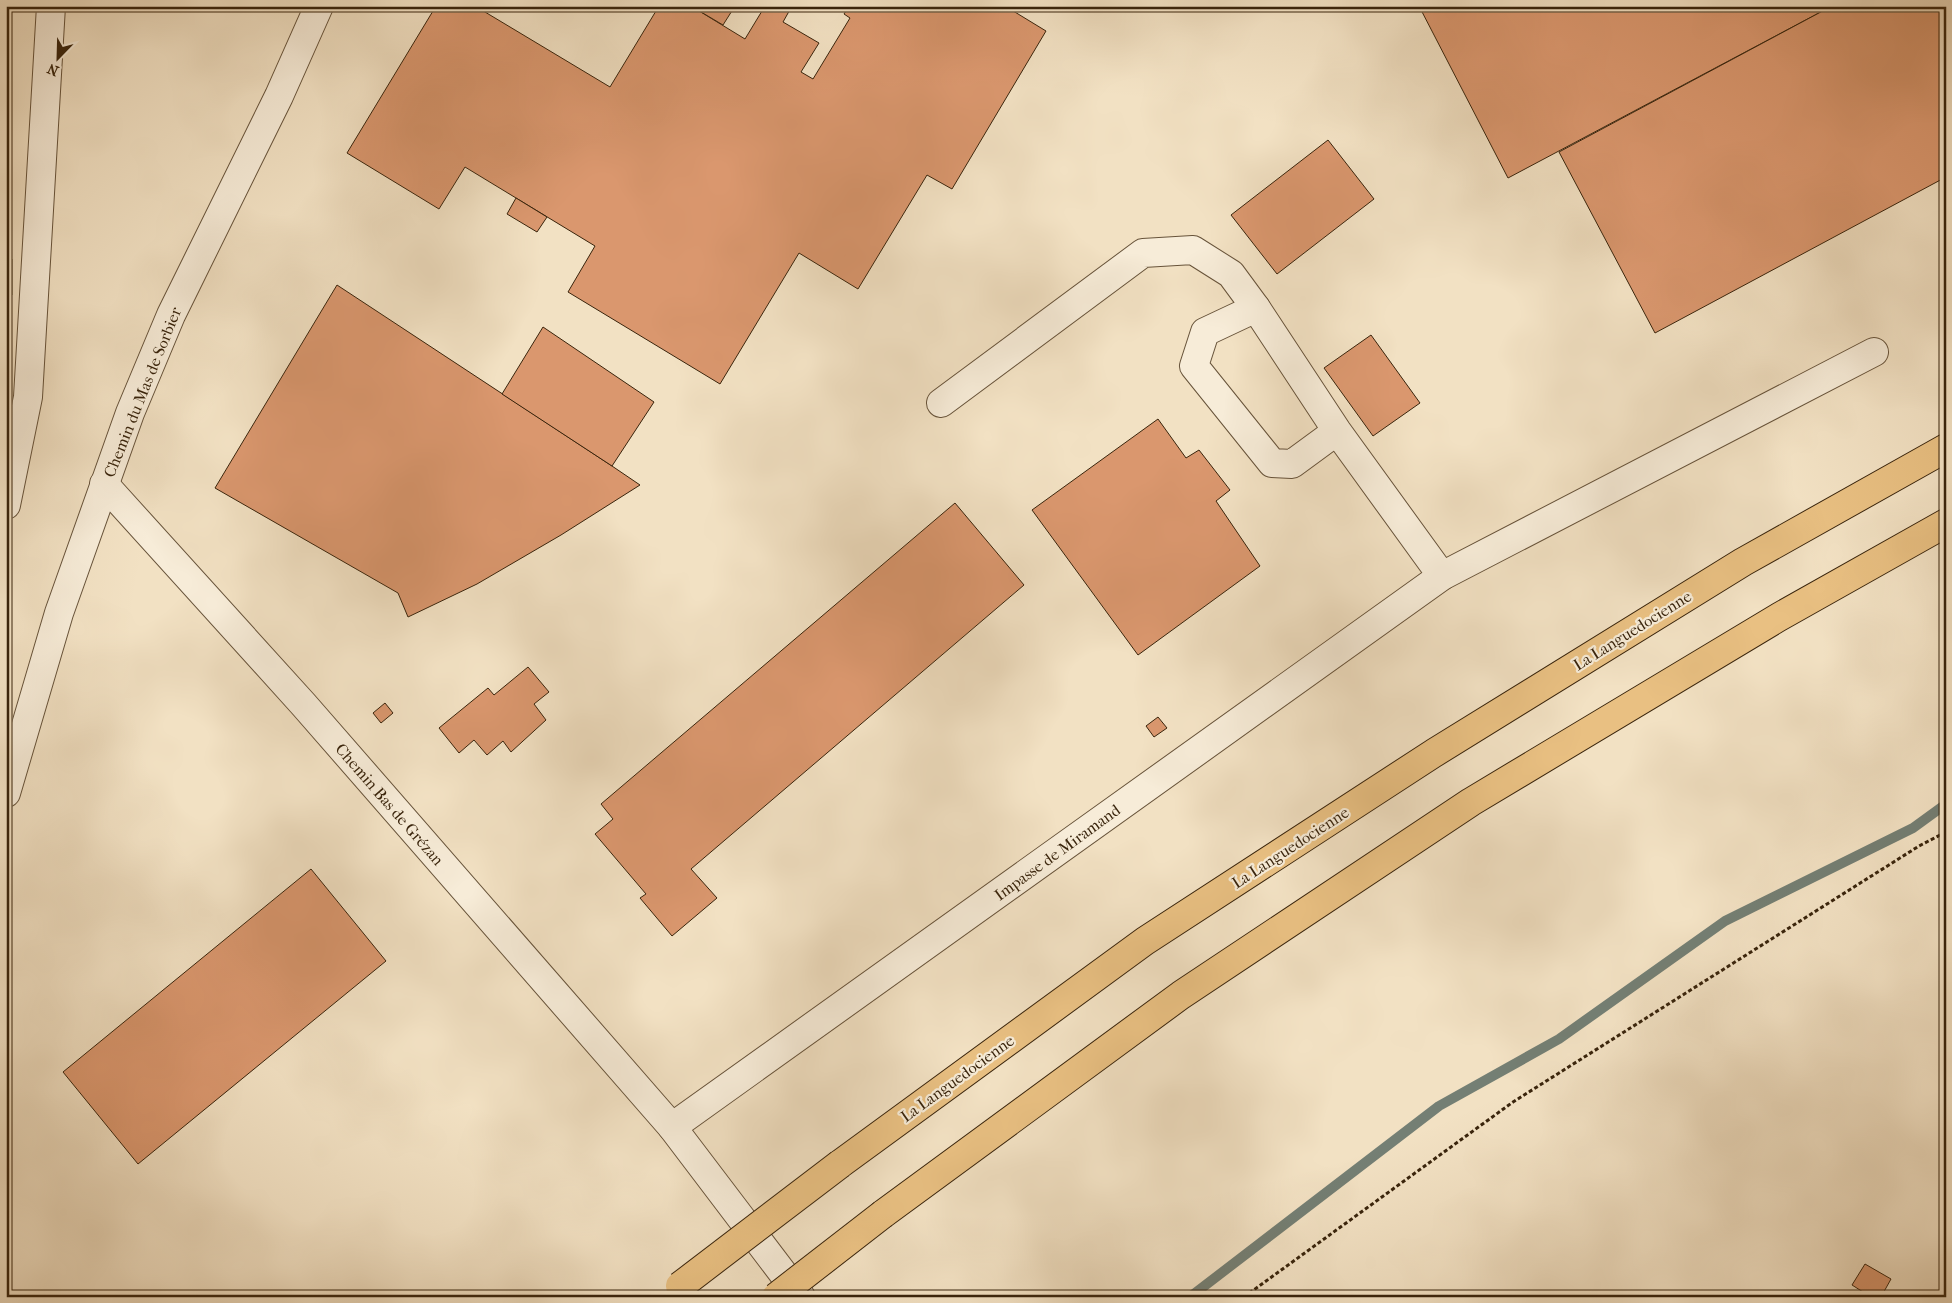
<svg xmlns="http://www.w3.org/2000/svg" width="1952" height="1303" font-family="'IM FELL French Canon',serif">
	<rect width="100%" height="100%" fill="#f2e1c3"/>
	<filter id="stains"><feTurbulence type="fractalNoise" baseFrequency=".004" numOctaves="4"/><feColorMatrix values="0 0 0 0 .2 0 0 0 0 .09 0 0 0 0 .02 0 0 0 .5 -.17"/></filter>
	<radialGradient id="worn" r=".72"><stop offset=".6" stop-color="#630" stop-opacity="0"/><stop offset="1" stop-color="#630" stop-opacity=".3"/></radialGradient>
	<g fill="none" stroke-linecap="round" stroke-linejoin="round">
		<!-- stream -->
		<polyline stroke="#747f74" stroke-width="10" points="1190,1297 1439,1106 1559,1039 1725,921 1913,828 1946,804"/>
	</g>
	<!-- building -->
	<g fill="#da976e" stroke="#39240c">
		<polygon points="436,6 475,6 610,87 659,6 691,6 745,39 765,6 792,6 783,22 819,43 801,72 813,79 850,18 844,14 849,6 1005,6 1046,31 952,189 927,175 858,289 799,253 720,384 568,292 595,246 465,167 439,209 347,153"/>
		<polygon points="691,6 735,6 723,25"/>
		<polygon points="1419,6 1832,6 1508,178"/>
		<polygon points="1832,6 1946,6 1946,177 1655,333 1559,152"/>
		<polygon points="1328,140 1374,199 1277,274 1231,215"/>
		<polygon points="516,198 547,217 537,232 507,214"/>
		<polygon points="6,258 12,259 12,295 6,295"/>
		<polygon points="337,285 612,466 640,485 561,535 477,584 408,617 398,593 215,488"/>
		<polygon points="543,327 654,402 612,466 502,394"/>
		<polygon points="1371,335 1420,403 1373,436 1324,368"/>
		<polygon points="1158,419 1186,458 1199,450 1230,490 1216,501 1260,566 1138,655 1032,510"/>
		<polygon points="955,503 1024,585 691,869 717,898 672,936 640,898 646,894 595,834 613,819 601,804"/>
		<polygon points="528,667 549,692 534,704 546,720 511,752 503,741 487,755 474,740 459,753 439,728 488,688 494,695"/>
		<polygon points="385,703 393,713 381,723 373,713"/>
		<polygon points="1158,717 1167,728 1154,737 1146,726"/>
		<polygon points="311,869 386,961 138,1164 63,1072"/>
		<polygon points="1865,1264 1891,1279 1881,1297 1871,1297 1852,1285"/>
	</g>
	<g fill="none" stroke-linecap="round" stroke-linejoin="round">
		<defs>
			<g id="minor">
				<polyline points="941,403 1143,253 1193,250 1231,274 1256,308"/>
				<polyline points="1337,431 1292,464 1272,463 1194,366 1205,332 1256,308 1337,431 1442,576"/>
				<polyline points="104,484 304,705 672,1127 801,1297"/>
				<polyline points="6,505 28,397 51,6"/>
				<polyline points="6,793 59,613 130,413 171,315 279,96 319,6"/>
				<polyline points="672,1127 1442,576 1874,352"/>
			</g>
			<g id="highway">
				<polyline points="840,1164 1145,941 1434,753 1743,562 1946,448"/>
				<polyline points="883,1214 1181,995 1471,802 1779,617 1946,523"/>
			</g>
		</defs>
		<!-- minor casing -->
		<use href="#minor" stroke="#67533a" stroke-width="30"/>
		<!-- highway casing -->
		<use href="#highway" stroke="#39240c" stroke-width="30"/>
		<!-- path -->
		<polyline stroke="#39240c" stroke-width="3" stroke-dasharray="4 2.5" stroke-linecap="butt" points="1244,1297 1513,1102 1919,846 1946,832"/>
		<!-- minor -->
		<use href="#minor" stroke="#f7ecd8" stroke-width="28"/>
		<!-- highway -->
		<use href="#highway" stroke="#e9c082" stroke-width="28"/>
		<defs>
			<g id="highway-bridge">
				<polyline points="680,1286 840,1164"/>
				<polyline points="776,1297 883,1214"/>
			</g>
		</defs>
		<!-- highway-bridge casing -->
		<use href="#highway-bridge" stroke="#39240c" stroke-width="30" stroke-linecap="butt"/>
		<!-- highway-bridge -->
		<use href="#highway-bridge" stroke="#e9c082" stroke-width="28"/>
	</g>
	<g text-anchor="middle" stroke-width="4.5" stroke-linejoin="round" paint-order="stroke">
		<!-- street labels -->
		<g font-size="16" fill="#39240c" stroke="#f7ecd8">
			<text transform="translate(142 392) rotate(-68)" y="6">Chemin du Mas de Sorbier</text>
			<text transform="translate(1632 630) rotate(-32)" y="6">La Languedocienne</text>
			<text transform="translate(390 804) rotate(49)" y="6">Chemin Bas de Grézan</text>
			<text transform="translate(1290 847) rotate(-33)" y="6">La Languedocienne</text>
			<text transform="translate(1057 852) rotate(-36)" y="6">Impasse de Miramand</text>
			<text transform="translate(957 1078) rotate(-36)" y="6">La Languedocienne</text>
		</g>
	</g>
	<!-- margin -->
	<rect width="1952" height="1303" fill="none" stroke="#f2e1c3" stroke-width="25"/>
	<rect x="8" y="8" width="1937" height="1288" fill="none" stroke="#39240c" stroke-width="2.5"/>
	<rect x="12" y="12" width="1927" height="1278" fill="none" stroke="#39240c"/>
	<!-- north arrow -->
	<g transform="translate(58 58) rotate(203)" stroke="#f7ecd8" stroke-width="4" paint-order="stroke">
	<path d="M0-4L9 19L0 12L-9 19Z" fill="#39240c"/>
	<text y="-8" font-size="14" font-weight="bold" text-anchor="middle" fill="#39240c">N</text>
	</g>
	<rect width="100%" height="100%" filter="url(#stains)"/>
	<rect width="100%" height="100%" fill="url(#worn)"/>
</svg>
